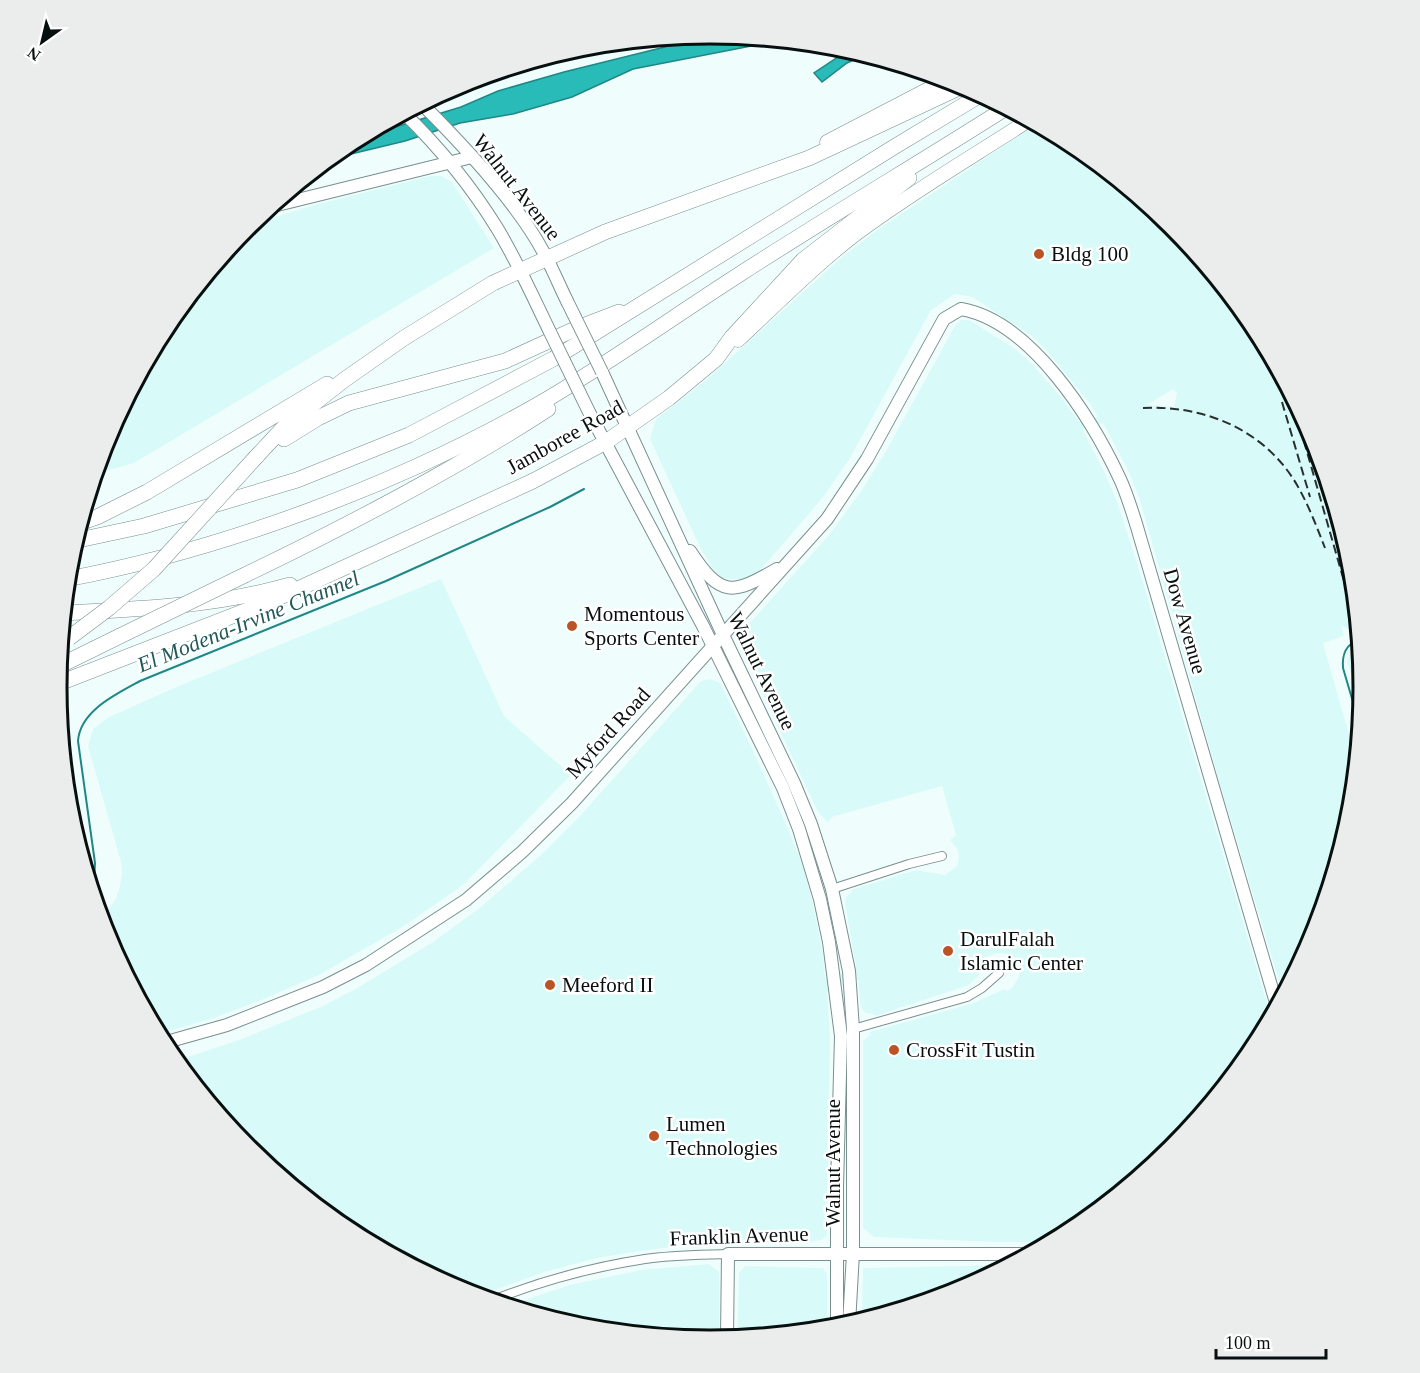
<svg xmlns="http://www.w3.org/2000/svg" width="1420" height="1373" font-family="'Times New Roman',serif">
	<rect width="100%" height="100%" fill="#effefd"/>
	<!-- built -->
	<g fill="#d8fbf9" fill-rule="evenodd">
		<path d="M1037 124 1073 143 1172 225 1254 324 1269 373 1272 372 1263 342 1314 437 1351 559 1359 641 1357 634 1341 625 1344 636 1323 643 1356 759 1351 814 1314 937 1283 994 1221 788 1140 500 1128 470 1103 423 1082 429 1104 471 1118 504 1142 579 1271 1017 1253 1050 1172 1149 1073 1230 1050 1242H994L874 1237 863 1228V1041L870 1035V1032L974 1003 1004 989 1006 991 1012 988 1019 977 1020 965 1012 955 998 953 986 957 978 976 969 985 875 1016 874 1014 866 1013 861 1008 858 979 827 992 830 1035 827 1235 822 1240 803 1243 748 1242V1240L716 1239 715 1241 634 1252 597 1258 544 1272 479 1296 460 1290 347 1230 248 1148 176 1061 242 1039 325 1005 359 987 433 942 481 907 543 853 579 817 701 681 710 679 720 683 755 755 789 831 804 869 814 909 823 954 825 979 856 967 845 903 846 897 852 892 851 890 916 870 945 875 957 866 959 858 958 850 950 840 956 835 942 786 832 817 828 823 818 812 740 646V634L829 535 862 490 886 451 956 324 961 320H969L1014 348 1031 363 1060 396 1079 422 1098 417 1091 405 1046 350 1032 336 972 297 955 294 931 310 850 458 824 496 771 558 754 576 745 580 722 578 712 568 700 547 650 439 656 419 704 382 842 257 880 228ZM1173 389 1177 393 1174 407 1147 405Z"/>
		<polygon points="430,176 441,176 452,182 494,248 134,463 95,474 106,436 167,323 247,226 314,205"/>
		<polygon points="441,579 504,716 571,775 463,885 404,926 319,975 264,999 214,1018 158,1034 106,936 101,919 116,899 120,886 122,873 121,862 88,746 93,729 109,717 174,688"/>
		<polygon points="1359,644 1363,687 1362,701 1347,662 1350,651"/>
		<polygon points="709,1264 719,1272 719,1339 710,1340 582,1327 509,1305 570,1285 641,1270"/>
		<polygon points="1007,1265 960,1290 862,1320 863,1268"/>
		<polygon points="745,1266 823,1268 827,1274 827,1328 737,1337 739,1273"/>
	</g>
	<!-- green -->
	<polygon fill="#74f1ed" points="604,43 458,84 583,45"/>
	<!-- water -->
	<g fill="#29bbb7" stroke="#1f8785" stroke-width="1.5">
		<polygon points="728,35 782,40 633,69 572,97 513,114 460,123 405,141 326,160 347,143 371,130 392,128 461,107 498,91 564,72 689,41"/>
		<polygon points="850,49 867,54 847,63 822,82 814,73"/>
	</g>
	<g fill="none" stroke-linecap="round" stroke-linejoin="round">
		<!-- stream -->
		<g stroke="#1f8785" stroke-width="2">
			<path d="M1358 640C1345 645 1342 655 1343 668L1360 726"/>
			<path d="M92 888 94 881 95 863 78 741C80 711 116 694 140 681L386 581 550 507 584 489"/>
		</g>
		<defs>
			<g id="street">
				<polyline points="832,889 909,864 942,856"/>
				<polyline points="853,1029 967,997 982,988 999,973"/>
				<path d="M493 1300C541 1281 593 1267 645 1259 672 1255 700 1255 728 1254"/>
			</g>
			<g id="secondary">
				<path d="M421 103C463 145 521 206 547 259 554 272 560 287 567 301"/>
				<path d="M404 113C439 147 471 186 497 228 517 261 533 297 550 332"/>
				<polyline points="269,207 472,157"/>
				<polyline points="602,372 723,635 794,783 811,824 832,889 849,971 853,1029 853,1253 849,1324"/>
				<polyline points="590,414 703,626 783,788 799,829 820,899 829,942 841,1036 837,1187 837,1328"/>
				<path d="M690 551C721 598 732 595 777 569"/>
				<path d="M163 1043 227 1025 323 987 366 965 466 900 522 852 572 803 827 519 867 459 944 319 961 309C1031 321 1092 419 1120 479 1127 494 1132 511 1137 527L1277 1006"/>
				<polyline points="727,1338 728,1254 1028,1254"/>
			</g>
			<g id="primary">
				<polyline points="827,142 948,79"/>
				<path d="M738 340C777 304 815 265 857 233 912 192 972 157 1029 120"/>
			</g>
			<g id="highway">
				<polyline points="284,439 318,418 349,403 505,361 575,329 619,312"/>
				<polyline points="256,457 284,427 344,380 404,338 493,283 605,232 809,158 965,85"/>
				<polyline points="80,523 97,517 147,492 327,384"/>
				<polyline points="74,541 144,526 297,480 409,435 553,359 894,147 982,94"/>
				<path d="M245 575C349 525 451 472 548 409"/>
				<path d="M67 579C226 549 399 484 539 404 608 364 673 317 740 274 828 217 918 164 1006 108"/>
				<path d="M64 613C140 609 216 606 290 585"/>
				<polyline points="59,666 120,636"/>
				<polyline points="57,684 276,599 533,481 606,442 669,398 716,359 732,337 803,260 909,178"/>
			</g>
		</defs>
		<!-- street casing -->
		<use href="#street" stroke="#78908e" stroke-width="10"/>
		<!-- secondary casing -->
		<use href="#secondary" stroke="#78908e" stroke-width="14"/>
		<!-- primary casing -->
		<use href="#primary" stroke="#78908e" stroke-width="15"/>
		<!-- highway casing -->
		<use href="#highway" stroke="#78908e" stroke-width="16"/>
		<!-- street -->
		<use href="#street" stroke="#fff" stroke-width="8"/>
		<!-- secondary -->
		<use href="#secondary" stroke="#fff" stroke-width="12"/>
		<!-- primary -->
		<use href="#primary" stroke="#fff" stroke-width="14"/>
		<!-- highway -->
		<use href="#highway" stroke="#fff" stroke-width="15"/>
		<!-- rail -->
		<g stroke="#283130" stroke-width="2" stroke-dasharray="9 4.5" stroke-linecap="butt">
			<polyline points="1289,389 1358,630"/>
			<polyline points="1282,402 1310,497"/>
			<path d="M1143 408C1202 405 1261 428 1294 480 1307 501 1316 525 1325 548"/>
		</g>
		<defs>
			<g id="secondary-bridge">
				<polyline points="567,301 602,372"/>
				<polyline points="550,332 590,414"/>
			</g>
			<g id="highway-bridge">
				<polyline points="120,636 245,575"/>
				<polyline points="69,638 109,608 154,569 256,457"/>
			</g>
		</defs>
		<!-- secondary-bridge casing -->
		<use href="#secondary-bridge" stroke="#78908e" stroke-width="14" stroke-linecap="butt"/>
		<!-- highway-bridge casing -->
		<use href="#highway-bridge" stroke="#78908e" stroke-width="16" stroke-linecap="butt"/>
		<!-- secondary-bridge -->
		<use href="#secondary-bridge" stroke="#fff" stroke-width="12"/>
		<!-- highway-bridge -->
		<use href="#highway-bridge" stroke="#fff" stroke-width="15"/>
	</g>
	<!-- markers -->
	<g fill="#ba5427" stroke="#fff" stroke-width="2">
		<circle cx="1039" cy="254" r="6"/>
		<circle cx="572" cy="626" r="6"/>
		<circle cx="948" cy="951" r="6"/>
		<circle cx="550" cy="985" r="6"/>
		<circle cx="894" cy="1050" r="6"/>
		<circle cx="654" cy="1136" r="6"/>
	</g>
	<g text-anchor="middle" stroke-width="5" stroke-linejoin="round" paint-order="stroke">
		<!-- street labels -->
		<g font-size="21" fill="#070f0f" stroke="#fff">
			<text transform="translate(517 187) rotate(52)" y="7">Walnut Avenue</text>
			<text transform="translate(565 437) rotate(-29)" y="7">Jamboree Road</text>
			<text transform="translate(1185 621) rotate(74)" y="7">Dow Avenue</text>
			<text transform="translate(762 671) rotate(64)" y="7">Walnut Avenue</text>
			<text transform="translate(608 733) rotate(-48)" y="7">Myford Road</text>
			<text transform="translate(833 1163) rotate(-90)" y="7">Walnut Avenue</text>
			<text transform="translate(739 1236) rotate(-2)" y="7">Franklin Avenue</text>
		</g>
		<!-- poi labels -->
		<g font-size="21" fill="#070f0f" stroke="#fff" text-anchor="start">
			<text x="1051" y="261">Bldg 100</text>
			<text x="584" y="621">Momentous<tspan x="584" dy="24">Sports Center</tspan></text>
			<text x="960" y="946">DarulFalah<tspan x="960" dy="24">Islamic Center</tspan></text>
			<text x="562" y="992">Meeford II</text>
			<text x="906" y="1057">CrossFit Tustin</text>
			<text x="666" y="1131">Lumen<tspan x="666" dy="24">Technologies</tspan></text>
		</g>
		<!-- water labels -->
		<g font-size="22" font-style="italic" fill="#225a59" stroke="#fff">
			<text transform="translate(248 621) rotate(-22)" y="8">El Modena-Irvine Channel</text>
		</g>
	</g>
	<!-- crop -->
	<path d="M0 0H1420V1373H0ZM67 687a643 643 0 1 1 1286 0a643 643 0 1 1-1286 0Z" fill="#ebecec" fill-rule="evenodd"/>
	<path fill="none" stroke="#070f0f" stroke-width="3" d="M67 687a643 643 0 1 1 1286 0a643 643 0 1 1-1286 0Z"/>
	<!-- north arrow -->
	<g transform="translate(42 42) rotate(214)" stroke="#ffffff" stroke-width="4.5" paint-order="stroke">
	<path d="M0-4.5L10 22L0 15L-10 22Z" fill="#070f0f"/>
	<text y="-9" font-size="16" font-weight="bold" text-anchor="middle" fill="#070f0f">N</text>
	</g>
	<!-- scale -->
	<path d="M1216 1349v9h110v-9" fill="none" stroke="#070f0f" stroke-width="3"/>
	<text x="1225" y="1349" font-size="18" fill="#070f0f" stroke="#ffffff" stroke-width="4.5" paint-order="stroke">100 m</text>
</svg>
